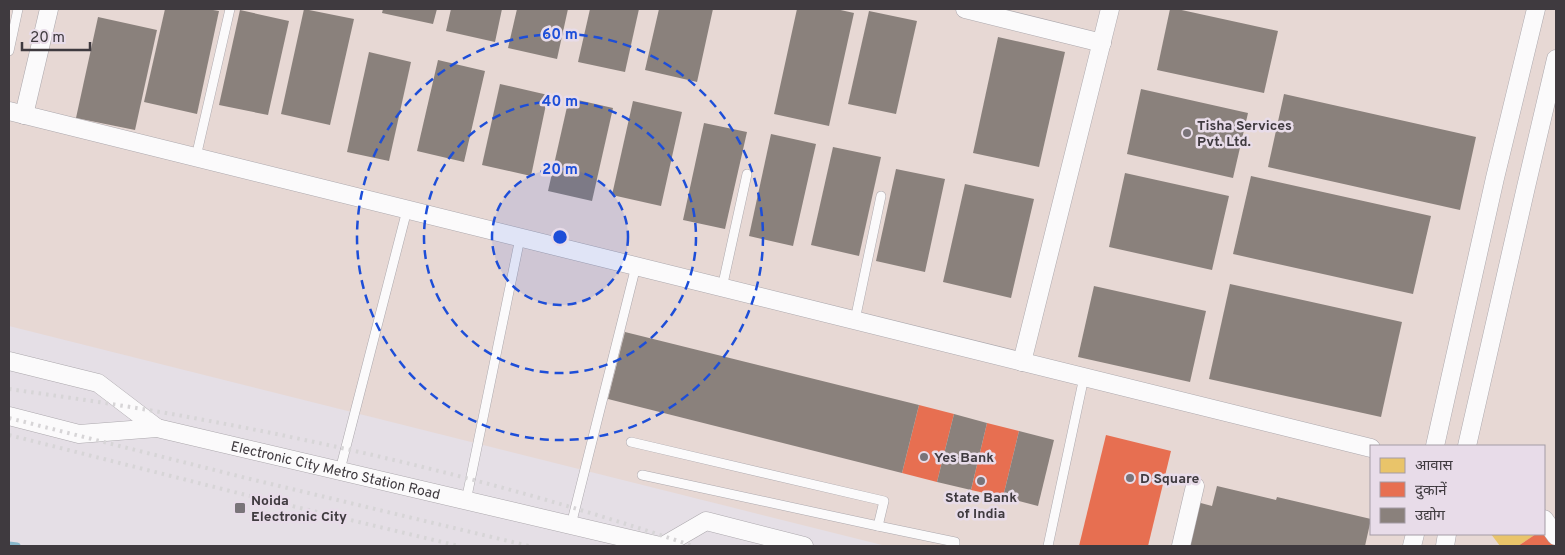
<svg xmlns="http://www.w3.org/2000/svg" width="1565" height="555" font-family="Overpass,'Noto Sans Devanagari',sans-serif">
	<rect width="100%" height="100%" fill="#e5dfe6"/>
	<!-- industrial -->
	<path fill="#e7d8d4" fill-rule="evenodd" d="M9 9H1556V546H886L9 326ZM1371 446H1544V534H1371Z"/>
	<!-- homes -->
	<polygon fill="#e9c46a" points="1491,534 1536,534 1518,546 1500,546"/>
	<!-- shops -->
	<g fill="#e76f51">
		<polygon points="919,405 954,414 937,482 902,473"/>
		<polygon points="987,423 1019,431 1003,497 971,490"/>
		<polygon points="1106,435 1171,451 1148,546 1079,546"/>
		<polygon points="1544,529 1556,546 1518,546 1536,534 1544,534"/>
	</g>
	<!-- industry -->
	<g fill="#8a817c">
		<polygon points="165,9 207,9 219,11 197,114 144,102"/>
		<polygon points="304,9 354,19 330,125 281,114"/>
		<polygon points="383,9 437,9 433,24 382,13"/>
		<polygon points="451,9 502,9 495,42 446,31"/>
		<polygon points="517,9 568,9 557,59 508,48"/>
		<polygon points="590,9 639,9 625,72 578,62"/>
		<polygon points="659,9 713,9 697,82 645,70"/>
		<polygon points="797,9 836,9 854,13 829,126 774,114"/>
		<polygon points="1170,9 1177,9 1278,31 1264,93 1157,70"/>
		<polygon points="240,10 289,21 268,115 219,105"/>
		<polygon points="869,11 917,21 896,114 848,104"/>
		<polygon points="98,17 157,30 135,130 76,118"/>
		<polygon points="998,37 1065,52 1039,167 973,153"/>
		<polygon points="369,52 411,62 389,161 347,152"/>
		<polygon points="438,60 485,71 464,162 417,151"/>
		<polygon points="500,84 548,95 531,176 482,165"/>
		<polygon points="1141,89 1248,113 1233,178 1127,154"/>
		<polygon points="1284,94 1476,137 1460,210 1268,167"/>
		<polygon points="569,98 613,108 592,201 548,191"/>
		<polygon points="633,101 682,112 661,206 612,195"/>
		<polygon points="704,123 747,132 725,229 683,220"/>
		<polygon points="771,134 816,144 793,246 749,236"/>
		<polygon points="833,147 881,157 859,256 811,245"/>
		<polygon points="896,169 945,179 925,272 876,261"/>
		<polygon points="1125,173 1229,196 1212,270 1109,247"/>
		<polygon points="1251,176 1431,216 1413,294 1233,254"/>
		<polygon points="965,184 1034,199 1011,298 943,282"/>
		<polygon points="1230,284 1402,322 1381,417 1209,379"/>
		<polygon points="1094,286 1206,311 1190,382 1078,357"/>
		<polygon points="625,332 919,405 902,473 608,399"/>
		<polygon points="954,414 987,423 971,490 937,482"/>
		<polygon points="1019,431 1054,440 1038,506 1003,497"/>
		<polygon points="1217,486 1276,500 1277,497 1371,519 1365,546 1186,546 1197,502 1212,506"/>
	</g>
	<g fill="none" stroke-linecap="round" stroke-linejoin="round">
		<!-- stream -->
		<polyline stroke="#89b8cc" stroke-width="7" points="9,545 17,546"/>
		<defs>
			<g id="lane">
				<polyline points="9,51 18,9"/>
				<polyline points="196,157 230,9"/>
				<polyline points="722,288 747,174"/>
				<polyline points="855,320 881,196"/>
				<polyline points="631,442 884,501 878,526"/>
				<polyline points="340,470 407,210"/>
				<polyline points="642,475 878,526 955,542 955,546"/>
				<polyline points="466,501 520,238"/>
				<polyline points="571,525 636,266"/>
				<polyline points="1048,546 1084,377"/>
			</g>
			<g id="street">
				<polyline points="965,9 1102,43"/>
				<polyline points="9,111 1371,448"/>
				<polyline points="24,115 49,9"/>
				<polyline points="9,361 98,383 157,428"/>
				<polyline points="1022,362 1110,9"/>
				<path id="s1" d="M9 416 79 434 157 428 660 546"/>
				<polyline points="1435,446 1495,178 1536,9"/>
				<polyline points="1467,446 1526,187 1556,59"/>
				<polyline points="1544,519 1556,536"/>
				<polyline points="663,546 706,521 804,546"/>
				<polyline points="1181,546 1195,486"/>
				<polyline points="1412,546 1415,534"/>
				<polyline points="1445,546 1447,534"/>
			</g>
		</defs>
		<!-- lane casing -->
		<use href="#lane" stroke="#aca8ad" stroke-width="10"/>
		<!-- street casing -->
		<use href="#street" stroke="#aca8ad" stroke-width="19"/>
		<!-- lane -->
		<use href="#lane" stroke="#fbfafb" stroke-width="9"/>
		<!-- street -->
		<use href="#street" stroke="#fbfafb" stroke-width="18"/>
		<!-- rail -->
		<g stroke="#d7d5d7" stroke-width="4" stroke-dasharray="2.5 5" stroke-linecap="butt">
			<path d="M9 389C72 398 136 407 199 419 367 450 532 491 693 546"/>
			<polyline points="9,418 246,478 529,546"/>
			<polyline points="9,435 242,494 459,546"/>
		</g>
	</g>
	<!-- distance rings -->
	<circle cx="560" cy="237" r="68" fill="#1d4ed8" fill-opacity=".12"/>
	<g fill="none" stroke="#1d4ed8" stroke-width="2.5" stroke-dasharray="9 6">
		<circle cx="560" cy="237" r="68"/>
		<circle cx="560" cy="237" r="136"/>
		<circle cx="560" cy="237" r="203"/>
	</g>
	<!-- markers -->
	<g fill="#797479" stroke="#e8dce9" stroke-width="2">
		<circle cx="1187" cy="133" r="5"/>
		<circle cx="924" cy="457" r="5"/>
		<circle cx="1130" cy="478" r="5"/>
		<circle cx="981" cy="481" r="5"/>
		<rect x="234" y="502" width="12" height="12" rx="2.5"/>
	</g>
	<g text-anchor="middle" stroke-width="5" stroke-linejoin="round" paint-order="stroke">
		<!-- poi labels -->
		<g font-size="14" font-weight="bold" fill="#3f3a3f" stroke="#e8dce9" text-anchor="start">
			<text x="1197" y="130">Tisha Services<tspan x="1197" dy="16">Pvt. Ltd.</tspan></text>
			<text x="934" y="462">Yes Bank</text>
			<text x="1140" y="483">D Square</text>
			<text x="981" y="502" text-anchor="middle">State Bank<tspan x="981" dy="16">of India</tspan></text>
			<text x="251" y="505">Noida<tspan x="251" dy="16">Electronic City</tspan></text>
		</g>
		<!-- street labels -->
		<g font-size="14" fill="#3f3a3f" stroke="#e8dce9">
			<text dy="5" stroke="none"><textPath href="#s1" startOffset="334">Electronic City Metro Station Road</textPath></text>
		</g>
	</g>
	<circle cx="560" cy="237" r="8" fill="#1d4ed8" stroke="#e8dce9" stroke-width="2.5"/>
	<g font-size="15" text-anchor="middle" font-weight="bold" fill="#1d4ed8" stroke="#e8dce9" stroke-width="5" stroke-linejoin="round" paint-order="stroke">
		<text x="560" y="39">60 m</text>
		<text x="560" y="106">40 m</text>
		<text x="560" y="174">20 m</text>
	</g>
	<!-- border -->
	<rect width="1565" height="555" fill="none" stroke="#3f3a3f" stroke-width="20"/>
	<!-- legend -->
	<rect x="1370" y="445" width="175" height="90" fill="#e8dce9" stroke="#a49ba5"/>
	<rect x="1380" y="458" width="25" height="15" fill="#e9c46a" stroke="#a49ba5"/>
	<text x="1415" y="470" font-size="15" fill="#3f3a3f">आवास</text>
	<rect x="1380" y="482" width="25" height="15" fill="#e76f51" stroke="#a49ba5"/>
	<text x="1415" y="495" font-size="15" fill="#3f3a3f">दुकानें</text>
	<rect x="1380" y="508" width="25" height="15" fill="#8a817c" stroke="#a49ba5"/>
	<text x="1415" y="520" font-size="15" fill="#3f3a3f">उद्योग</text>
	<!-- scale -->
	<path d="M22 42v8h68v-8" fill="none" stroke="#3f3a3f" stroke-width="2.5"/>
	<text x="30" y="42" font-size="15" fill="#3f3a3f" stroke="#e8dce9" stroke-width="4" paint-order="stroke">20 m</text>
</svg>
